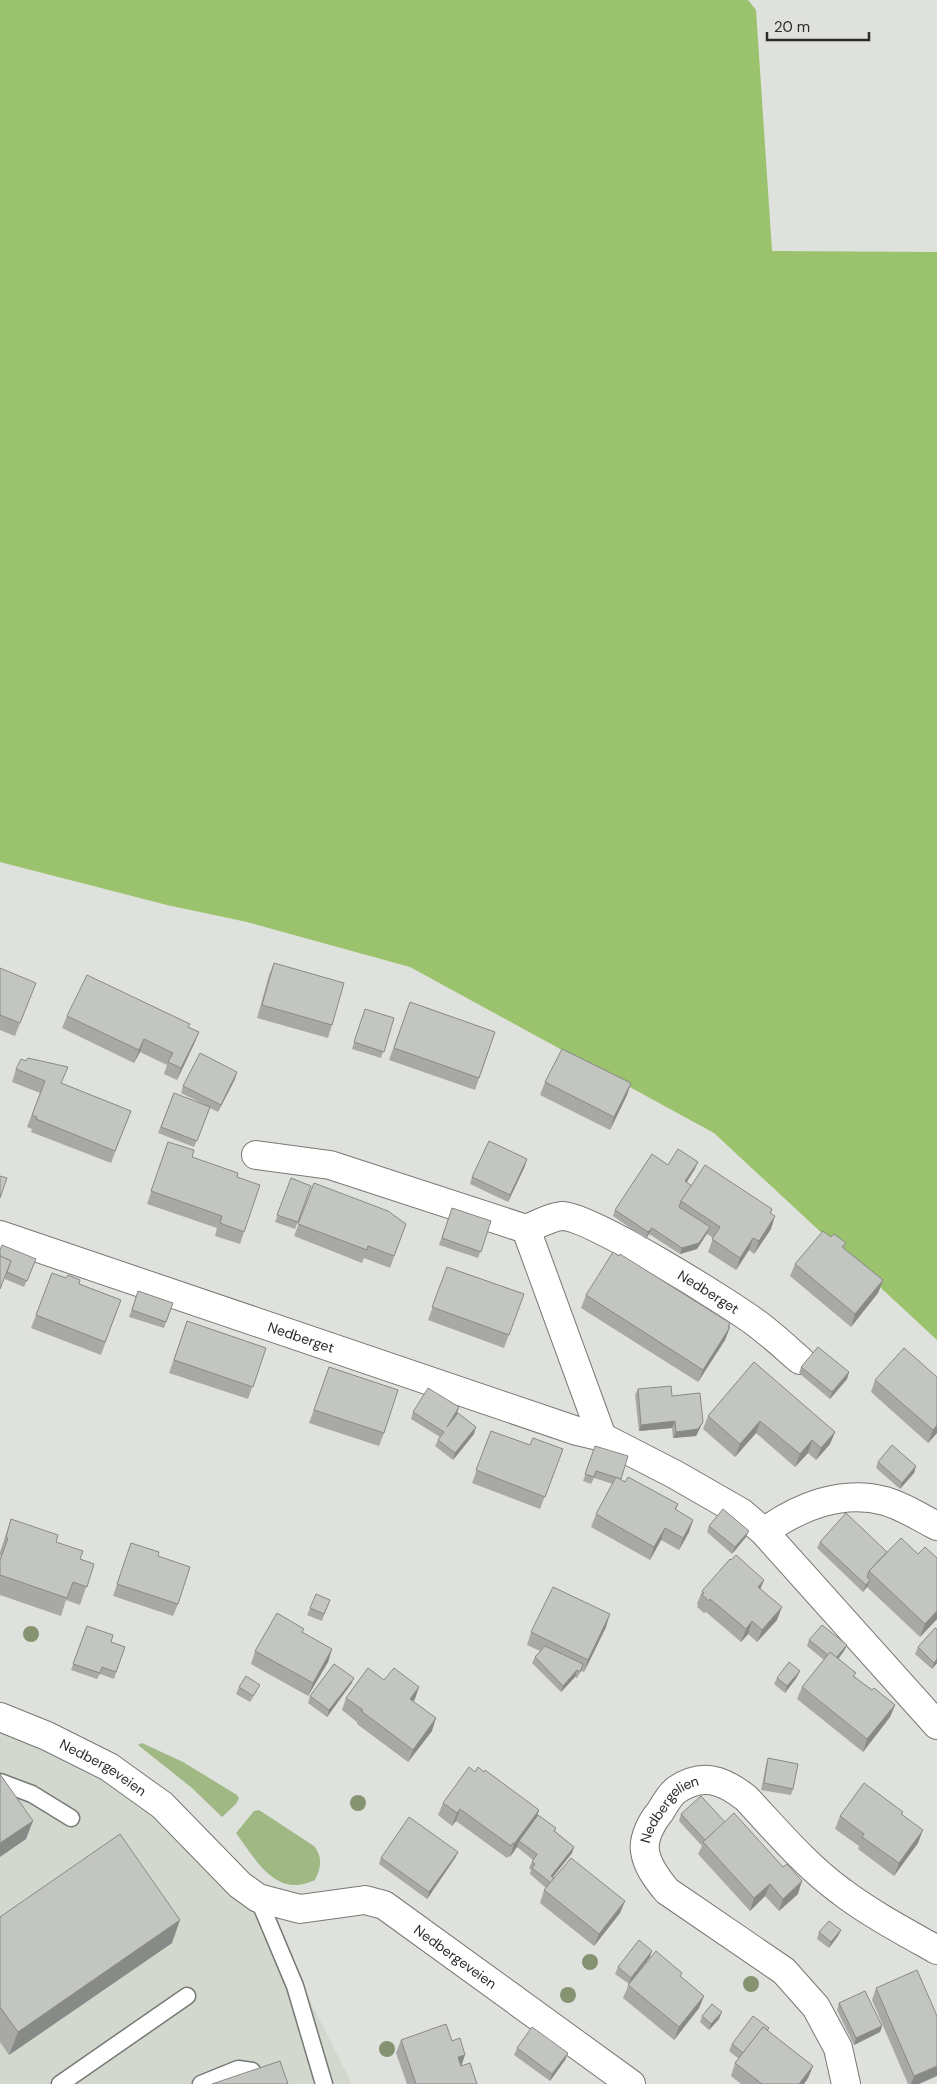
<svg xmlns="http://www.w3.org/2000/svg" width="937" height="2084" font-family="'DM Sans',sans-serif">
	<rect width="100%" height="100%" fill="#dfe1dd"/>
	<!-- built -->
	<polygon fill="#d2d8cd" points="0,1717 70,1748 258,1898 352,2084 0,2084"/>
	<!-- green -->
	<g fill="#9fb884">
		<polygon points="142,1743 183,1762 237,1795 239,1798 236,1804 222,1817 192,1788 138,1745"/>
		<path d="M259 1810 314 1846C323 1857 321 1868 315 1880 276 1899 256 1860 236 1833L254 1811Z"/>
	</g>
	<!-- forest -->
	<polygon fill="#9bc26c" points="0,0 748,0 756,10 772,251 937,252 937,1340 714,1133 410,967 247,922 167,905 0,862"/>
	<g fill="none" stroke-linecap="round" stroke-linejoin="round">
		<defs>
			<g id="lane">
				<polyline points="0,1782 32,1794 71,1818"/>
				<polyline points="258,1898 295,1986 324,2084"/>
				<polyline points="60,2084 187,1996"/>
				<polyline points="201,2084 238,2069 252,2071"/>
			</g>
			<g id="street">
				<polyline points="256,1155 330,1165 526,1229 602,1437"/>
				<path id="s1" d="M526 1229C537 1225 550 1217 562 1216 585 1213 731 1304 756 1323 771 1334 785 1347 800 1360"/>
				<path id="s2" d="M0 1235 577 1431 602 1437 674 1474 742 1513 764 1532 937 1725"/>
				<path d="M764 1532C798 1507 842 1489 885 1501 903 1506 921 1518 937 1526"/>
				<path id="s3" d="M0 1717 47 1736 109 1767 162 1805 240 1885 258 1898 300 1909 365 1900 384 1905 631 2084"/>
				<path id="s4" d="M846 2084 838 2048 816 2007 784 1971 667 1891C657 1879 647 1866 645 1851 643 1838 652 1821 660 1812 664 1805 670 1795 676 1790 703 1772 723 1780 746 1798 776 1830 806 1866 842 1892 871 1914 905 1932 937 1950"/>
			</g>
		</defs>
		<!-- lane casing -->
		<use href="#lane" stroke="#777975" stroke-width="19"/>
		<!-- street casing -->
		<use href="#street" stroke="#777975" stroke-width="30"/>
		<!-- lane -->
		<use href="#lane" stroke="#fff" stroke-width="16"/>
		<!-- street -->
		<use href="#street" stroke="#fff" stroke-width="28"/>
	</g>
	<!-- trees -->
	<g fill="#859371">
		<circle cx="31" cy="1634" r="8"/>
		<circle cx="358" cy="1803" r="8"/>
		<circle cx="590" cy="1962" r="8"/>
		<circle cx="751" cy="1984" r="8"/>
		<circle cx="568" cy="1995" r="8"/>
		<circle cx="387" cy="2049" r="8"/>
	</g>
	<!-- wall -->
	<g fill="#a8a9a6">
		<polygon points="274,963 332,1025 328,1038 257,1018 269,975"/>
		<polygon points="0,968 31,995 15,1036 0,1030"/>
		<polygon points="410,1002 495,1032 475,1090 389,1060"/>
		<polygon points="365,1009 394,1018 381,1058 352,1049"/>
		<polygon points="67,1016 189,1027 199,1032 194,1044 177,1080 164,1074 167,1065 140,1052 134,1063 62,1028"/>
		<polygon points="16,1069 61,1083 131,1111 111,1163 31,1132 32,1129 27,1127 40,1093 12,1082"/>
		<polygon points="235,1079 218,1112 210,1108 194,1147 158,1133 174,1093 205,1105 181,1093 183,1086"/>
		<polygon points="545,1082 631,1083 627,1095 610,1130 540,1095"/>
		<polygon points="168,1142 192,1157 237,1177 244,1232 240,1244 215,1236 217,1228 147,1204"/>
		<polygon points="668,1165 695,1169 686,1182 692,1186 772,1209 771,1213 771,1229 754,1254 749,1250 736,1270 708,1252 713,1238 707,1234 697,1249 680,1254 649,1234 646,1239 613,1216 615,1210"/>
		<polygon points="525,1166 508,1202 470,1184 472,1177"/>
		<polygon points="291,1178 311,1186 295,1229 275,1222"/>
		<polygon points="314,1183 406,1224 390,1268 364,1258 362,1263 294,1236"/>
		<polygon points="452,1208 491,1221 478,1258 439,1245"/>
		<polygon points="831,1237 846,1243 844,1248 883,1280 878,1293 851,1327 790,1276 795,1264"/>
		<polygon points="0,1250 36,1259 24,1287 5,1279"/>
		<polygon points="447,1267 524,1294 504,1348 428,1320"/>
		<polygon points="52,1273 121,1300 101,1355 31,1328"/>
		<polygon points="138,1291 173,1303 164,1328 129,1317"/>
		<polygon points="586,1295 730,1323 729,1327 730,1327 725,1340 698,1382 581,1308"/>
		<polygon points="187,1321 266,1348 248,1399 169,1373"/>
		<polygon points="754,1362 835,1432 830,1444 816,1460 808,1453 795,1467 756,1433 735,1457 703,1429 708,1416"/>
		<polygon points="329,1367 384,1433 379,1446 309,1423"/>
		<polygon points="801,1367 849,1372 847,1379 830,1399 799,1373"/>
		<polygon points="875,1380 937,1433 928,1443 871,1392"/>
		<polygon points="638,1389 672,1396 700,1428 696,1436 673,1438 672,1428 639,1431 635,1395"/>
		<polygon points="413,1412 457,1414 454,1419 474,1434 453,1460 435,1446 438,1440 440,1437 411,1419"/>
		<polygon points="491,1431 530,1445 563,1449 540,1509 472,1483"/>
		<polygon points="595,1446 621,1480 678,1504 676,1510 693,1520 689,1532 679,1550 661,1540 650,1560 591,1527 596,1514 613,1484 594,1478 591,1484 583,1481"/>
		<polygon points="878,1462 916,1466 914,1473 900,1489 876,1468"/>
		<polygon points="11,1519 56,1542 80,1559 94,1564 80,1605 66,1600 61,1616 0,1595 0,1560 1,1556 0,1555 0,1552"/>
		<polygon points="709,1526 746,1537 732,1554 707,1532"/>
		<polygon points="820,1542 887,1552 918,1554 937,1619 920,1637 867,1587 863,1592 817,1548"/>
		<polygon points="131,1543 158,1556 178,1604 173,1616 113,1596"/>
		<polygon points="764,1580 760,1589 777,1620 757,1642 748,1634 741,1642 706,1612 704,1613 697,1607 698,1605 697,1604 702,1591"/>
		<polygon points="330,1600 322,1621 307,1615 310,1608"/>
		<polygon points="87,1626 111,1642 125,1647 114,1679 100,1674 97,1679 71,1670"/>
		<polygon points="606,1627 584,1672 581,1671 577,1678 575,1677 561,1692 532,1663 535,1657 540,1651 527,1645 531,1632"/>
		<polygon points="302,1632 332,1649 328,1662 308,1696 251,1664 255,1651"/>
		<polygon points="809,1640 847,1645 844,1651 838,1659 856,1673 854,1676 872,1690 895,1705 890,1717 863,1752 797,1699 802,1687 824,1660 807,1646"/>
		<polygon points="918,1647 937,1663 932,1669 915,1654"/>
		<polygon points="797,1677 785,1693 774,1684 777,1678"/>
		<polygon points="354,1678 351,1684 327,1717 308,1703 310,1696"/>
		<polygon points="384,1680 419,1687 413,1701 432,1731 408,1762 357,1724 357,1722 342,1710 346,1698"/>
		<polygon points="239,1687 257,1691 250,1702 236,1694"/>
		<polygon points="768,1758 793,1789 791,1795 761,1790 766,1765"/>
		<polygon points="475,1772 539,1810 537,1816 556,1828 555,1831 574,1847 572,1853 553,1877 625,1901 620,1913 594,1946 540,1903 544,1890 546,1888 530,1874 531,1870 529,1868 533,1860 517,1847 510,1857 509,1856 507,1858 456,1821 452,1826 438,1815 443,1803"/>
		<polygon points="903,1812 902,1815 918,1843 894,1876 858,1849 859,1846 835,1829 840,1816"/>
		<polygon points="681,1814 725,1822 798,1894 779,1911 765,1896 750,1911 698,1854 702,1846 679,1821"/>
		<polygon points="458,1852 455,1858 427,1899 379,1864 381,1858"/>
		<polygon points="0,1917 172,1943 9,2055 0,2042"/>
		<polygon points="841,1930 838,1936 829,1948 817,1939 819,1932"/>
		<polygon points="650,1957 630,1982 681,1977 704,1996 699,2008 674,2040 623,1998 629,1984 615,1974 618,1967"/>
		<polygon points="876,1988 919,2084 908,2084 872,2000"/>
		<polygon points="839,2003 882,2026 880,2032 854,2045 837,2010"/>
		<polygon points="702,2016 719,2019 709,2030 700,2022"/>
		<polygon points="769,2028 768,2031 813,2066 808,2078 804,2084 741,2084 731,2076 735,2063 739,2059 729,2051 732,2044"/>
		<polygon points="401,2040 461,2066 477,2084 407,2084 396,2053"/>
		<polygon points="517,2048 568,2053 565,2060 550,2081 514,2055"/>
	</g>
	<!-- shaded-wall -->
	<g fill="#888a87">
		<polygon points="199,1032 194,1044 177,1080 181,1068"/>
		<polygon points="144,1039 140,1052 134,1063 139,1050"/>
		<polygon points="237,1072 235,1079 218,1112 221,1105"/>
		<polygon points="631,1083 627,1095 610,1130 614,1117"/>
		<polygon points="527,1159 525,1166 508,1202 510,1195"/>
		<polygon points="698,1162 695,1169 683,1188 685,1181"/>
		<polygon points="775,1216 771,1229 754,1254 759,1241"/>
		<polygon points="710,1227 707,1233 697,1249 680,1254 682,1248"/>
		<polygon points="652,1228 649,1234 646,1239 648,1232"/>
		<polygon points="753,1238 749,1250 736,1270 740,1258"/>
		<polygon points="883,1280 878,1293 851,1327 855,1314"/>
		<polygon points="730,1323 727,1331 730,1327 725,1340 698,1382 703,1370"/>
		<polygon points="849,1372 847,1379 830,1399 832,1392"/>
		<polygon points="459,1407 457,1414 444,1434 447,1427"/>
		<polygon points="675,1421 672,1428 639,1431 641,1425"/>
		<polygon points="760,1421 756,1433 735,1457 740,1444"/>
		<polygon points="703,1422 696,1436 673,1438 676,1432"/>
		<polygon points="937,1425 937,1433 928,1443 933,1430"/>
		<polygon points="476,1427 474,1434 453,1460 455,1453"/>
		<polygon points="835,1432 830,1444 816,1460 821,1448"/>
		<polygon points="812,1440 808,1453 795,1467 800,1454"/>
		<polygon points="916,1466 914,1473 900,1489 902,1483"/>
		<polygon points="693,1520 689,1532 679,1550 683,1538"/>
		<polygon points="665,1528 661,1540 650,1560 654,1547"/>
		<polygon points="749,1531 746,1537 732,1554 735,1547"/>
		<polygon points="764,1580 759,1592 758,1587"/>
		<polygon points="870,1580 867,1587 863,1592 866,1585"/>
		<polygon points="782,1607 777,1620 757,1642 762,1630"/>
		<polygon points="937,1611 937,1619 920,1637 925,1624"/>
		<polygon points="610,1614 606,1627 584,1672 588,1660"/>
		<polygon points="752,1621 748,1634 741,1642 746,1629"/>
		<polygon points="847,1645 844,1651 832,1667 834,1660"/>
		<polygon points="332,1649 328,1662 308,1696 313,1683"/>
		<polygon points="937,1659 937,1663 932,1669 934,1663"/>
		<polygon points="577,1670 575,1677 561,1692 563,1686"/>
		<polygon points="800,1671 797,1677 785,1693 787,1686"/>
		<polygon points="354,1678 351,1684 327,1717 329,1710"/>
		<polygon points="419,1687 415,1699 406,1711 410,1699"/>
		<polygon points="895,1705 890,1717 863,1752 867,1739"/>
		<polygon points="436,1718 432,1731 408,1762 413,1750"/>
		<polygon points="460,1809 456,1821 452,1826 457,1813"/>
		<polygon points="539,1810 535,1822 519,1841 517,1847 510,1857 514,1844"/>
		<polygon points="33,1821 26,1839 0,1857 0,1843"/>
		<polygon points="923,1830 918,1843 894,1876 899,1863"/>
		<polygon points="574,1847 572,1853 549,1882 551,1876"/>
		<polygon points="458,1852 455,1858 427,1899 429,1892"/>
		<polygon points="802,1881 798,1894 779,1911 783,1899"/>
		<polygon points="770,1884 765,1896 750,1911 754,1898"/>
		<polygon points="625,1901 620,1913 594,1946 599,1934"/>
		<polygon points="180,1920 172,1943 9,2055 18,2032"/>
		<polygon points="841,1930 838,1936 829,1948 831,1942"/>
		<polygon points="652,1951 650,1957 629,1984 631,1978"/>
		<polygon points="704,1996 699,2008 674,2040 679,2027"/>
		<polygon points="722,2012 719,2019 709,2030 711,2024"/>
		<polygon points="882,2026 880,2032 854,2045 856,2038"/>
		<polygon points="568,2053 565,2060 550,2081 552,2074"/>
		<polygon points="465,2055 461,2067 458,2057"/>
		<polygon points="813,2066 808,2078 804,2084 799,2084"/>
		<polygon points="937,2066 937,2076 919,2084 911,2084 914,2076"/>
	</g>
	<!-- building -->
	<g fill="#c3c5c1" stroke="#888a87">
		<polygon points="274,963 344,983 332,1025 262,1005"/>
		<polygon points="0,968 36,983 20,1023 0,1015"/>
		<polygon points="87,975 190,1024 188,1027 199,1032 181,1068 168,1062 173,1053 144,1039 139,1050 67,1016"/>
		<polygon points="410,1002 495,1032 479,1078 394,1048"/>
		<polygon points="365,1009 394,1018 384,1052 354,1042"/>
		<polygon points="562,1049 631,1083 614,1117 545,1082"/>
		<polygon points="200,1053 237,1072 221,1105 183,1086"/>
		<polygon points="28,1058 68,1067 61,1083 131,1111 115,1151 36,1119 37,1117 32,1115 45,1081 16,1069 21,1059 26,1061"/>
		<polygon points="174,1093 210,1107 197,1141 161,1127"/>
		<polygon points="489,1141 527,1159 510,1195 472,1177"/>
		<polygon points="168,1142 194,1150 192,1157 238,1173 237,1177 260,1185 244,1232 220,1223 222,1216 151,1191"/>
		<polygon points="678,1149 698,1162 685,1181 692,1186 681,1201 679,1207 710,1227 699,1243 682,1248 652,1228 648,1232 615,1210 652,1154 668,1165"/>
		<polygon points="705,1165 772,1209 770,1213 775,1216 759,1241 753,1238 740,1258 712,1239 720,1227 681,1201"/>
		<polygon points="0,1176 7,1178 0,1198"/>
		<polygon points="291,1178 311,1186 298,1222 277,1215"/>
		<polygon points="314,1183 388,1211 406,1224 394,1256 368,1246 367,1250 298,1224"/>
		<polygon points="452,1208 491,1221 481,1252 442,1238"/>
		<polygon points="823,1231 831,1237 834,1234 846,1243 842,1247 883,1280 855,1314 795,1264"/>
		<polygon points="2,1245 36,1259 27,1281 7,1272 11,1261 0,1256 0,1250"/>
		<polygon points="613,1252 619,1256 620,1254 730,1323 728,1327 730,1327 703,1370 586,1295"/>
		<polygon points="0,1256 11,1261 0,1289"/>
		<polygon points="447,1267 524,1294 509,1335 432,1307"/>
		<polygon points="52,1273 66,1278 68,1275 80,1280 79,1284 121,1300 105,1342 36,1315"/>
		<polygon points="138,1291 173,1303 166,1322 132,1310"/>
		<polygon points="187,1321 266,1348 253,1387 174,1360"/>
		<polygon points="818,1347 849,1372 832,1392 801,1367"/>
		<polygon points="904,1348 937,1377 937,1425 933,1430 875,1380"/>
		<polygon points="754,1362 835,1432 821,1448 812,1440 800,1454 760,1421 740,1444 708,1416"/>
		<polygon points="329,1367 398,1390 384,1433 314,1410"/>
		<polygon points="671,1386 672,1396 700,1393 703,1422 698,1429 676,1432 675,1421 641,1425 638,1389"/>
		<polygon points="428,1388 459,1407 447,1427 458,1413 476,1427 455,1453 438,1440 444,1432 413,1412"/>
		<polygon points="491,1431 530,1445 533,1438 563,1449 545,1497 476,1470"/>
		<polygon points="892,1445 916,1466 902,1483 878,1462"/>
		<polygon points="595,1446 628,1456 621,1479 596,1471 594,1477 585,1474"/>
		<polygon points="616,1477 625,1482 628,1477 678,1504 675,1509 693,1520 683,1538 665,1528 654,1547 596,1514"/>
		<polygon points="723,1509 749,1531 735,1547 709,1526"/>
		<polygon points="846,1513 887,1552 869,1571 867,1577 870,1580 866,1585 820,1542"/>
		<polygon points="11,1519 58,1535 56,1542 83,1551 80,1559 94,1564 87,1587 73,1582 67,1598 0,1575 0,1560 8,1538 6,1537"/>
		<polygon points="901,1538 918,1554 925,1547 937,1558 937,1611 925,1624 869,1571"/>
		<polygon points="131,1543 159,1552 158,1556 190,1567 178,1604 117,1584"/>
		<polygon points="736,1555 764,1580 758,1587 782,1607 762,1630 752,1621 746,1629 710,1599 709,1601 702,1595 704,1593 702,1591 730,1559 731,1560"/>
		<polygon points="553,1587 610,1614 588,1660 531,1632"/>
		<polygon points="316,1594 330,1600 324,1614 310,1608"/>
		<polygon points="277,1613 304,1629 302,1632 332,1649 313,1683 255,1651"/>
		<polygon points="822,1625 847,1645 836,1658 830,1652 828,1655 809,1640"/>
		<polygon points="87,1626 113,1635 111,1642 125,1647 116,1672 102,1667 100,1673 73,1664"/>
		<polygon points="935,1628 937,1629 937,1659 934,1663 918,1647"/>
		<polygon points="545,1646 583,1664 580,1672 577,1670 563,1686 535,1657"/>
		<polygon points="830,1652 856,1673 853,1676 872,1690 874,1688 895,1705 867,1739 802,1687"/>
		<polygon points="789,1662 800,1671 787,1686 777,1678"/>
		<polygon points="334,1664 354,1678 329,1710 310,1696"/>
		<polygon points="368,1668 384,1680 394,1668 419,1687 410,1699 436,1718 413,1750 361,1711 363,1710 346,1698"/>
		<polygon points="246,1676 260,1685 253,1696 239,1687"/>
		<polygon points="768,1758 798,1764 793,1789 764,1783"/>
		<polygon points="469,1767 475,1772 478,1767 484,1772 485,1770 539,1810 514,1844 513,1843 511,1846 460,1809 457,1813 443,1803"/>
		<polygon points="0,1774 33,1821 0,1843"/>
		<polygon points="864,1783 903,1812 901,1814 923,1830 899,1863 862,1837 864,1834 840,1816"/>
		<polygon points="701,1796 725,1822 705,1840 681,1814"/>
		<polygon points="734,1813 783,1867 787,1864 802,1881 783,1899 770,1884 754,1898 703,1842"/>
		<polygon points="538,1815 556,1828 554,1831 574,1847 551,1876 554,1878 551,1883 532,1868 535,1864 532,1862 537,1854 519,1841"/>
		<polygon points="409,1817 458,1852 429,1892 381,1858"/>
		<polygon points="120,1834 180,1920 18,2032 0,2007 0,1917"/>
		<polygon points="571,1858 625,1901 599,1934 544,1890"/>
		<polygon points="829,1921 841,1930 831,1942 819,1932"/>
		<polygon points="639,1940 652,1951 631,1978 618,1967"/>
		<polygon points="656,1951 682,1973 680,1976 704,1996 679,2027 628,1985"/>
		<polygon points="917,1970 937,2016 937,2066 914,2076 876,1988"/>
		<polygon points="865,1991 882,2026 856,2038 839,2003"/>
		<polygon points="712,2004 722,2012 711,2024 702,2016"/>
		<polygon points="753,2016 769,2028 767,2030 763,2027 743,2053 732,2044"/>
		<polygon points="446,2024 452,2041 460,2038 465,2055 458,2057 461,2066 470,2063 477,2084 416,2084 401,2040"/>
		<polygon points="532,2027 568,2053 552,2074 517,2048"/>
		<polygon points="763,2027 813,2066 799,2084 762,2084 735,2063"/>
		<polygon points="280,2061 288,2084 212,2084"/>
	</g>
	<g text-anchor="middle" stroke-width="4.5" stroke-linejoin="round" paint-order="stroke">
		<!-- street labels -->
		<g font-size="14" fill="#2c2c2b" stroke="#dfe1dd">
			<text dy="5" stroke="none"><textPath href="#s1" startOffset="204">Nedberget</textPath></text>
			<text dy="5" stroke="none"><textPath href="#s2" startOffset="318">Nedberget</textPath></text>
			<text dy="5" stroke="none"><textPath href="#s3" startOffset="115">Nedbergeveien</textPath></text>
			<text dy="5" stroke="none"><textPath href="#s4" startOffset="371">Nedbergelien</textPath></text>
			<text dy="5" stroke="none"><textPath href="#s3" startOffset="536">Nedbergeveien</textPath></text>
		</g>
	</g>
	<!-- scale -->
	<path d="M767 32v8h102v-8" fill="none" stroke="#2c2c2b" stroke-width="2.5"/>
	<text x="774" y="32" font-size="15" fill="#2c2c2b" stroke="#dfe1dd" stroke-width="4" paint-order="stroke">20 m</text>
</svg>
